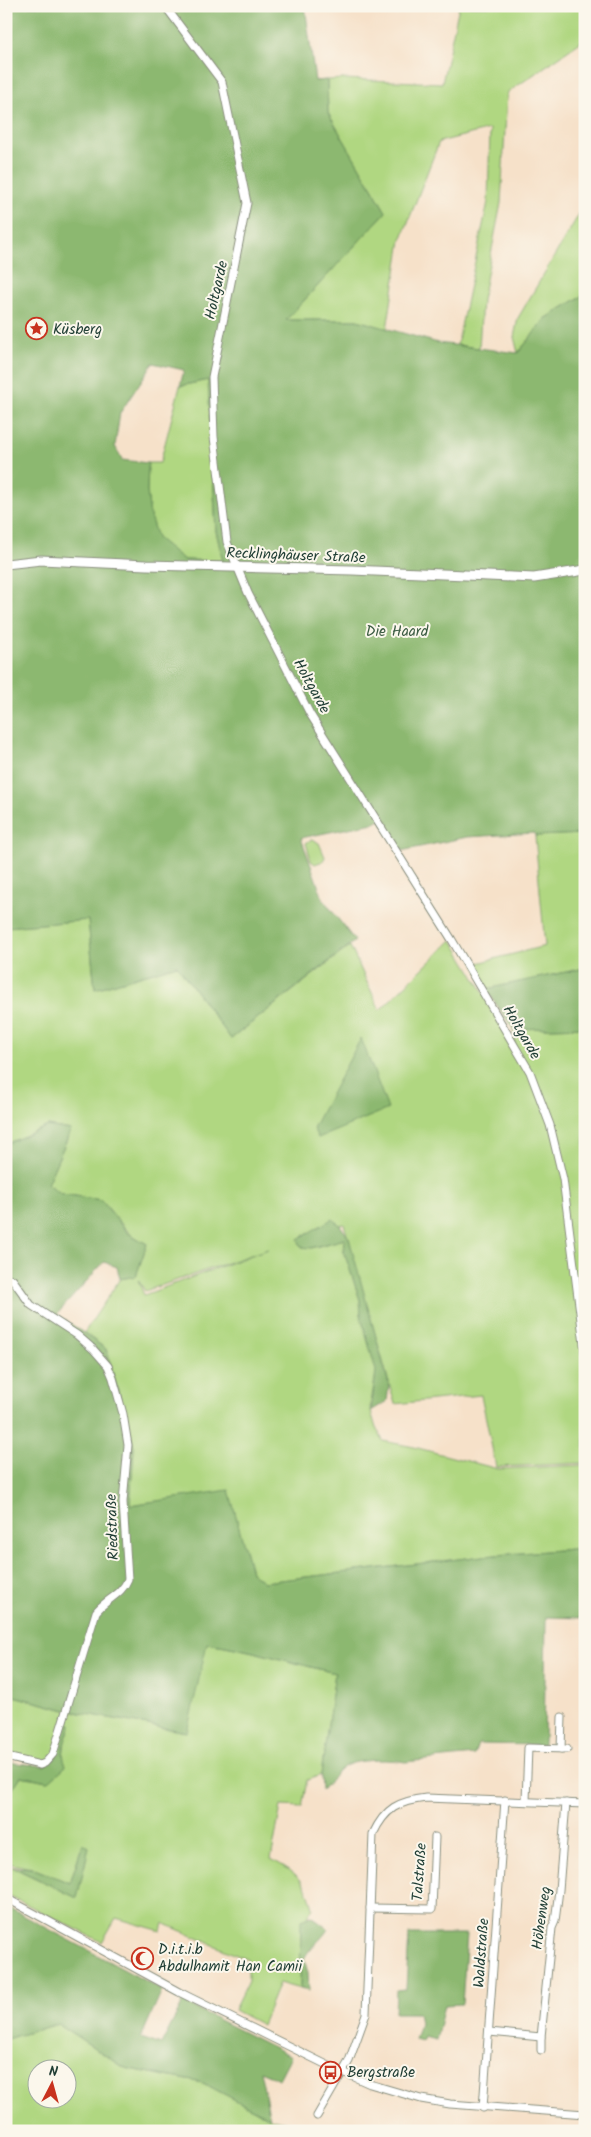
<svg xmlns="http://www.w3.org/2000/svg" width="591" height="2137" font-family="Kalam,sans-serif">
	<rect width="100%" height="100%" fill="#fbf7ec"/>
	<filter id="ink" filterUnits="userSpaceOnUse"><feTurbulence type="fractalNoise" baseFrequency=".02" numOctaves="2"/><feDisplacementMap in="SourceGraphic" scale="10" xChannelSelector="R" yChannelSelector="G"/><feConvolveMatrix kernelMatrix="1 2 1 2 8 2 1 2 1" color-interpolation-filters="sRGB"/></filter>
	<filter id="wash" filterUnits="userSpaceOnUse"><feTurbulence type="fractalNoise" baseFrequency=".0096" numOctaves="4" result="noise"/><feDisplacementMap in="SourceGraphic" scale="20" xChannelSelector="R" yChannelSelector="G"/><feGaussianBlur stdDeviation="1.12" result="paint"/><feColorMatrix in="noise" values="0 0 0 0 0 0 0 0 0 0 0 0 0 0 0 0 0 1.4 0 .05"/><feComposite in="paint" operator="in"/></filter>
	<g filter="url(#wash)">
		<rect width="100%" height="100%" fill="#f6e1c9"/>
		<!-- green -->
		<g fill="#b0d781" stroke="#688a5a" fill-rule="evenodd">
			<polygon points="459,6 585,6 585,39 507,93 501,203 482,300 479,348 457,345 488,202 490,129 439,142 401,240 387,329 357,320 286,320 386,212 328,113 327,81 315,81 343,79 442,83"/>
			<polygon points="585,204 585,294 545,319 518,353 514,337 518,318"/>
			<polygon points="208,380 216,531 223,561 184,560 156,538 150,516 147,491 148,463 160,463 180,386"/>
			<polygon points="585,834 585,968 487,989 474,964 545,946 535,836"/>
			<polygon points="312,839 319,843 325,857 323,861 315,864 311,861 306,843"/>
			<path d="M88 920 95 989 177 965 231 1039 350 946 380 1010 452 940 515 1044 513 1029 585 1027V1463L496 1467 481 1395 395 1404 344 1224 340 1225 332 1220 311 1248 345 1239 344 1252 360 1300 361 1317 377 1368 370 1408 375 1425 383 1441 414 1447 498 1469 585 1465V1548L484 1556 264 1582 251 1572 229 1491 130 1505 134 1447 106 1349 84 1333 120 1279 136 1276 147 1244 130 1234 101 1200 62 1194 47 1184 71 1130 48 1126 6 1144V927ZM268 1249 144 1295 138 1280 145 1291Z"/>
			<path d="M206 1643C251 1649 292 1663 335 1673L321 1775 307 1780 302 1807 281 1806 271 1859C296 1873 305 1878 313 1907L301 1928 300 1989 279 1983 262 2025 234 2010 248 1981V1960L163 1923 161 1931 116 1918 102 1942 6 1894V1864L77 1898 89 1847 83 1843 70 1883 32 1868 6 1863V1799L21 1776 48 1781 63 1758 65 1739 71 1726 66 1715 56 1757 46 1765 6 1755V1694L70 1711 186 1732Z"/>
			<path d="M58 2024 125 2068 203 2083 270 2118 322 2131H6V2039ZM38 2070H68V2100H38Z"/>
		</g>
		<!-- forest -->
		<g fill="#8cb86f" stroke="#567a52" fill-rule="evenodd">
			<path d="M6 6H305L315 81 327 80 328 113 386 212 286 320H357L438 343 518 353 545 319 585 294V834L535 836 534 833 467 837 401 851 380 819 373 823 301 838 323 899 355 941 231 1039 177 965 95 989 88 920 6 927ZM153 363 184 370 180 386 208 380 216 531 223 561 184 560 157 538 150 516 147 491 148 463 122 460 115 446 120 413Z"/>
			<polygon points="585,968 585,1027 513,1029 486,989"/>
			<polygon points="361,1038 388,1109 318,1138 313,1128"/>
			<path d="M48 1126 71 1130 47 1184 62 1194 101 1200 128 1233 147 1244 136 1276 120 1279 117 1267 104 1262 57 1314 106 1349 134 1447 130 1505 229 1490 251 1572 264 1582 484 1556 585 1548V1618L546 1617 544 1745 478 1744 474 1755 405 1762C393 1759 359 1759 347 1765 337 1770 330 1782 322 1790L321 1775 335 1673C292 1663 251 1649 207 1643L187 1732 70 1711 6 1694V1144Z"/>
			<polygon points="332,1219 340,1225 349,1238 389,1385 387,1401 371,1411 376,1371 361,1317 360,1300 344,1252 345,1239 311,1248 301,1247 298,1239"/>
			<path d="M66 1714 71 1726C65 1739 60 1752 66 1766L49 1781 21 1776 6 1799 9 1766 6 1765V1762L44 1766 56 1757Z"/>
			<polygon points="83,1843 89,1847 77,1898 13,1867 32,1868 70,1883"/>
			<polygon points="6,1906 162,1990 141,2038 161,2045 183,2002 291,2056 279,2079 260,2071 270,2118 203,2083 125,2068 58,2024 6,2039"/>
			<path d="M311 1916 328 1929C321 1941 310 1946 304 1959L308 1973 309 1991 300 1989 301 1920Z"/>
			<polygon points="409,1934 467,1934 462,2004 444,2005 436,2040 424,2037 422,2042 415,2040 420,2023 418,2013 395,2013 396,1990 406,1989"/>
		</g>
	</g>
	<g filter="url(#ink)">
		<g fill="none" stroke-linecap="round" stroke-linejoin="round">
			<defs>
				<g id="minor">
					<polyline points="165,6 222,82 247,203 212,377 214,437 227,542 248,593 310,714 452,940 530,1072 550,1125 563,1179 585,1352"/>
					<path d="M6 1277 13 1280 31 1305 77 1335 93 1349 108 1366 113 1378 123 1414 128 1445 123 1502 128 1579C122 1595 106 1599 96 1612L53 1754 45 1763 40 1765 6 1757"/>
					<polyline points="561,1749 562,1717"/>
					<polyline points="526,1801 528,1748 567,1749"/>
					<polyline points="6,1898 179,1992 325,2064 370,2084 421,2099 450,2104 585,2114"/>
					<polyline points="370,1908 432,1909 435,1837"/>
					<polyline points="489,2032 541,2037 552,1928 555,1921 559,1890 566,1803"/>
					<polyline points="541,2037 541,2050"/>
					<polyline points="483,2108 505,1800"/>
					<path d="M317 2116 349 2061 366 2014 373 1834C385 1808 399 1801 426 1798L585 1804"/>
				</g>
				<polyline id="major" points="6,564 41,560 146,565 352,570 534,578 585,570"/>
			</defs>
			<!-- minor casing -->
			<use href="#minor" stroke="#8a8f7e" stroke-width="9"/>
			<!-- major casing -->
			<use href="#major" stroke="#8a8f7e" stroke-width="11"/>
			<!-- minor -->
			<use href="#minor" stroke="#fff" stroke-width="7"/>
			<!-- major -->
			<use href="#major" stroke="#fff" stroke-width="9"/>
		</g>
	</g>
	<!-- icons -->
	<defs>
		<symbol id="sight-ring" viewBox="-11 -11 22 22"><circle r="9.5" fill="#fbf7ec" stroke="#c8321e" stroke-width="1.5"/><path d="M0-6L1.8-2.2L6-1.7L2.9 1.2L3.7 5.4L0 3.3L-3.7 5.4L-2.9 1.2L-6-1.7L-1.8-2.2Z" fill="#c8321e"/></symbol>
		<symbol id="mosque-ring" viewBox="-11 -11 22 22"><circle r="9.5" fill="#fbf7ec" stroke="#c8321e" stroke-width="1.5"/><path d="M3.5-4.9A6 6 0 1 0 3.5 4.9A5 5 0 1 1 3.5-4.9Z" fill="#c8321e"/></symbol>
		<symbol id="bus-ring" viewBox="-11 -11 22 22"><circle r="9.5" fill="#fbf7ec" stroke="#c8321e" stroke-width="1.5"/><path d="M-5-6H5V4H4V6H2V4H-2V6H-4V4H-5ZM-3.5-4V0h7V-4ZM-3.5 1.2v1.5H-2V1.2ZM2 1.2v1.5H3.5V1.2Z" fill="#c8321e"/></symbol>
	</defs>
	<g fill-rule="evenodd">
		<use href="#sight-ring" x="24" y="316" width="25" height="25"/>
		<use href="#mosque-ring" x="130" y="1946" width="25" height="25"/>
		<use href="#bus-ring" x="318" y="2060" width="25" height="25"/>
	</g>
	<g text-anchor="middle" stroke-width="4" stroke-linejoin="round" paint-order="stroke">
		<!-- street labels -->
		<g font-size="15" fill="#1f3d34" stroke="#fbf7ec">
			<text transform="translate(216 290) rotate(-77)" y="5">Holtgarde</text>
			<text transform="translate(296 555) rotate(2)" y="5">Recklinghäuser Straße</text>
			<text transform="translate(312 686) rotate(61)" y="5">Holtgarde</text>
			<text transform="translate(522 1032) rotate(60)" y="5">Holtgarde</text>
			<text transform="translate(112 1527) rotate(-92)" y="5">Riedstraße</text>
			<text transform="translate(419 1872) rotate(-86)" y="5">Talstraße</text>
			<text transform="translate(541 1918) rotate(-82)" y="5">Höhenweg</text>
			<text transform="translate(481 1953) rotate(-86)" y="5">Waldstraße</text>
		</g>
		<!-- poi labels -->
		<g font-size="15" fill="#1f3d34" stroke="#fbf7ec" text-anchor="start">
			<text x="53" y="334">Küsberg</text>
			<text x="158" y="1954">D.i.t.i.b<tspan x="158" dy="17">Abdulhamit Han Camii</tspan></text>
			<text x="347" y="2077">Bergstraße</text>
		</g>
		<!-- park labels -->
		<g font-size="15" fill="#3c5c43" stroke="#fbf7ec">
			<text x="397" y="636">Die Haard</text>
		</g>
	</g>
	<!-- margin -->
	<rect width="591" height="2137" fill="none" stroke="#fbf7ec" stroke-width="25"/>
	<!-- north arrow -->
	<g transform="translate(52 2084) rotate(6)"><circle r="24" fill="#fbf7ec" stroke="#a3ada2"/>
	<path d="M0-4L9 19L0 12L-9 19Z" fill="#c8321e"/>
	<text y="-8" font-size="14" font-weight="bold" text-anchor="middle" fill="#1f3d34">N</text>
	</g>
</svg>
